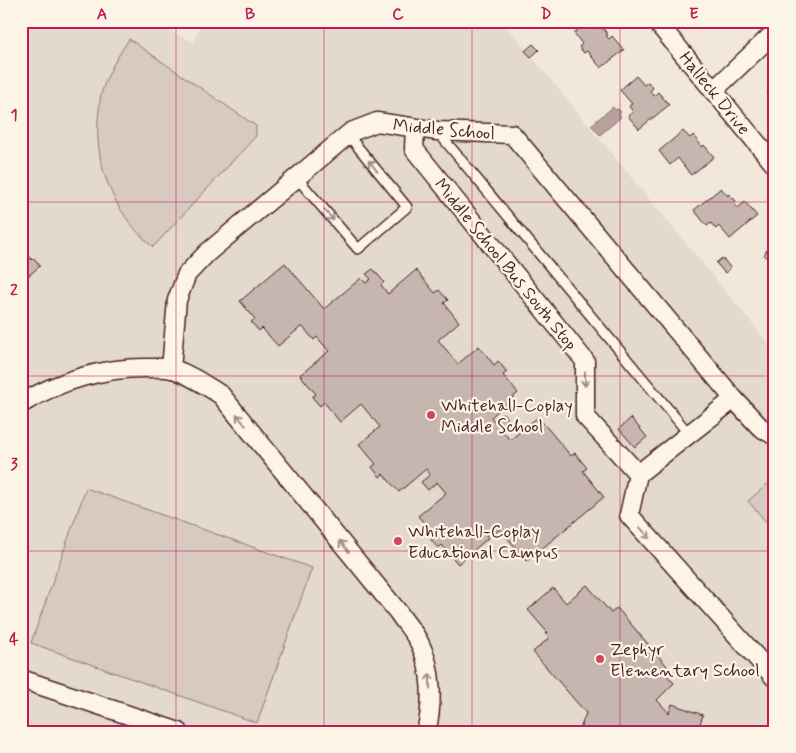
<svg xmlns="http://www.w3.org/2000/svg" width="796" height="753" font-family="Mynerve,sans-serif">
	<rect width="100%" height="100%" fill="#f1e8da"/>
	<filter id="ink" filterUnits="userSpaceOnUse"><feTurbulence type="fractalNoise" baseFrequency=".02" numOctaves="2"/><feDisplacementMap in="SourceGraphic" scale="10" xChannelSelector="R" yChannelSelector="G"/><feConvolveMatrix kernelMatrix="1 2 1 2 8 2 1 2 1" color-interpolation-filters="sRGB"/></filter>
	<g filter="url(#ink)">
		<!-- built -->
		<polygon fill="#e4d9cd" points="21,21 146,21 194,42 202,21 502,21 775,351 775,732 21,732"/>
		<!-- green -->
		<g fill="#d8cac0" stroke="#917476">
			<path d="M129 39 256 126V136L153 247C113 213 92 162 99 110 100 104 100 97 102 91 108 72 118 56 129 39Z"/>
			<polygon points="771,481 775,485 775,532 748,501"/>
			<polygon points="86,488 312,568 257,723 31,643"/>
		</g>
		<!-- water -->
		<polygon fill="#b6a19c" stroke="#8b6d6f" points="613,107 615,110 618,109 621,112 619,114 621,117 600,135 591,125"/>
		<!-- building -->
		<g fill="#c7b6af" stroke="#4a1f2b">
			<polygon points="588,21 593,21 600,29 602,27 608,35 606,36 609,39 612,36 624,50 601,68 587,51 584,53 579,47 582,44 574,33"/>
			<polygon points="533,44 539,50 531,57 525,51"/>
			<polygon points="636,76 644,85 648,82 653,88 650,91 654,96 658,92 669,105 639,129 628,116 633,112 629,106 632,104 620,90"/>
			<polygon points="775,86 775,102 767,94"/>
			<polygon points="683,131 690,138 693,135 702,147 704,145 714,157 691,175 678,158 670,165 659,151"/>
			<polygon points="721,188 728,196 729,194 736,201 734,203 738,208 745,202 757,216 730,239 719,226 716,229 711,223 707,226 694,210"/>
			<polygon points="773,235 775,235 775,261 764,256"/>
			<polygon points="21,243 26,248 23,250 32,260 34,258 40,266 21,282"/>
			<polygon points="722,258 731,268 725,273 716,263"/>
			<polygon points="285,263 324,309 361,278 366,283 371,279 366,274 373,269 384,282 381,285 388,294 416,270 435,293 439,290 448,300 444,303 459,322 438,340 458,364 479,346 494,365 498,361 507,372 503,375 518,393 491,417 494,421 503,413 510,421 500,428 510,440 538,417 571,456 575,453 587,468 583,471 604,497 527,561 525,558 529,555 525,550 521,554 500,529 495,533 492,530 486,535 488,538 458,564 442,545 438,548 431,540 435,536 418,516 446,493 437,482 428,490 421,482 430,475 426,469 399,492 383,474 380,477 372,467 376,464 359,444 380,427 361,404 340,422 324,402 320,406 312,397 316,394 300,375 329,351 317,337 314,340 302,326 278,346 262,328 259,331 251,322 255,319 240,301"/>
			<polygon points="631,418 647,437 635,447 619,429"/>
			<polygon points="587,585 611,613 617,608 667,666 663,671 674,683 657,700 669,713 672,704 703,715 700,724 720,731 722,725 741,732 579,732 586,713 533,652 549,638 545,633 547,632 528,610 553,588 566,603"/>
		</g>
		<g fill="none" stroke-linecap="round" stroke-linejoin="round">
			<defs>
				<g id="lane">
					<polyline points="437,131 689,434"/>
					<polyline points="297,178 358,249 407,207 348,135"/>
				</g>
				<g id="street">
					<polyline points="656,21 775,165"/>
					<polyline points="713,91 775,32"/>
					<polyline points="415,128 414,149 585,361 585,416 638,474"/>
					<polyline points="171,369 177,300 187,274 207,253 351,132 377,122 437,131 512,134 734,399 760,427 775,436"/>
					<polyline points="734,399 638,474 629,515 775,678"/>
					<path d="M21 404C59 380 106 367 150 368 158 368 166 367 173 369 191 375 205 385 221 395L398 612C405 623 415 633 420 644 433 670 433 705 426 732"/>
					<polyline points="21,679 179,732"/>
				</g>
			</defs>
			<!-- lane casing -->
			<use href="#lane" stroke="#4a1f2b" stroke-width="12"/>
			<!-- street casing -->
			<use href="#street" stroke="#4a1f2b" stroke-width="21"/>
			<!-- lane -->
			<use href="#lane" stroke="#fcf5e5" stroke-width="9"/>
			<!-- street -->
			<use href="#street" stroke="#fcf5e5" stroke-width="18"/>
		</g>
		<!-- one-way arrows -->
		<defs><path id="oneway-shaft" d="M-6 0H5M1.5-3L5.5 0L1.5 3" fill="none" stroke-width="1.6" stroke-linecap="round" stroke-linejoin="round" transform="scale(1.25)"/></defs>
		<g stroke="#a38a88">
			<use href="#oneway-shaft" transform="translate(373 166) rotate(-129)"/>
			<use href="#oneway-shaft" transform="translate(329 215) rotate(49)"/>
			<use href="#oneway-shaft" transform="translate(585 379) rotate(90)"/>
			<use href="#oneway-shaft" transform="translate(241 420) rotate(-130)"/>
			<use href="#oneway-shaft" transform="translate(645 533) rotate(48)"/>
			<use href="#oneway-shaft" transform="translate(344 546) rotate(-129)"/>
			<use href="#oneway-shaft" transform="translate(430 681) rotate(-91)"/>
		</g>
	</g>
	<!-- grid -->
	<path fill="none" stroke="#c2185b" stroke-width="1" stroke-opacity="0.55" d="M176 21V732M324 21V732M472 21V732M620 21V732M21 202H775M21 376H775M21 551H775"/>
	<!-- markers -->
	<g fill="#d1495b" stroke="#fcf5e5" stroke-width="2">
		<circle cx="431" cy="415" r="5"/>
		<circle cx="398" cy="541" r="5"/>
		<circle cx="600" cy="659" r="5"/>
	</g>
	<g text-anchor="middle" stroke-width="4.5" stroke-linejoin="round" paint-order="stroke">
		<!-- street labels -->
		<g font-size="18" fill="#4a1f2b" stroke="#fcf5e5">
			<text transform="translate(715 93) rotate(51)" y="6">Halleck Drive</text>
			<text transform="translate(444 129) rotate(5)" y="6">Middle School</text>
			<text transform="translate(506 264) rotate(51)" y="6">Middle School Bus South Stop</text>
		</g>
		<!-- poi labels -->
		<g font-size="18" fill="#4a1f2b" stroke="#fcf5e5" text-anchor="start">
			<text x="441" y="411">Whitehall-Coplay<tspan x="441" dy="21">Middle School</tspan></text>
			<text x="408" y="537">Whitehall-Coplay<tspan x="408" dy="21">Educational Campus</tspan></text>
			<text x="610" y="655">Zephyr<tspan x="610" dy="21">Elementary School</tspan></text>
		</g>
	</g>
	<!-- margin -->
	<rect width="796" height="753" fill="none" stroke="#fcf5e5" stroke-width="55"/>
	<rect x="28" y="28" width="740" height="698" fill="none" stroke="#c2185b" stroke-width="2"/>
	<g font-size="16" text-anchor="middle" font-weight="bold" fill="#c2185b">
		<text x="102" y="19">A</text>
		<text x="250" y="19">B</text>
		<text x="398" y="19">C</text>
		<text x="546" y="19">D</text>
		<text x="694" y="19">E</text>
		<text x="14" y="120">1</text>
		<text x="14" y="295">2</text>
		<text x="14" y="469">3</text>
		<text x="14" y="644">4</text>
	</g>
</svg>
